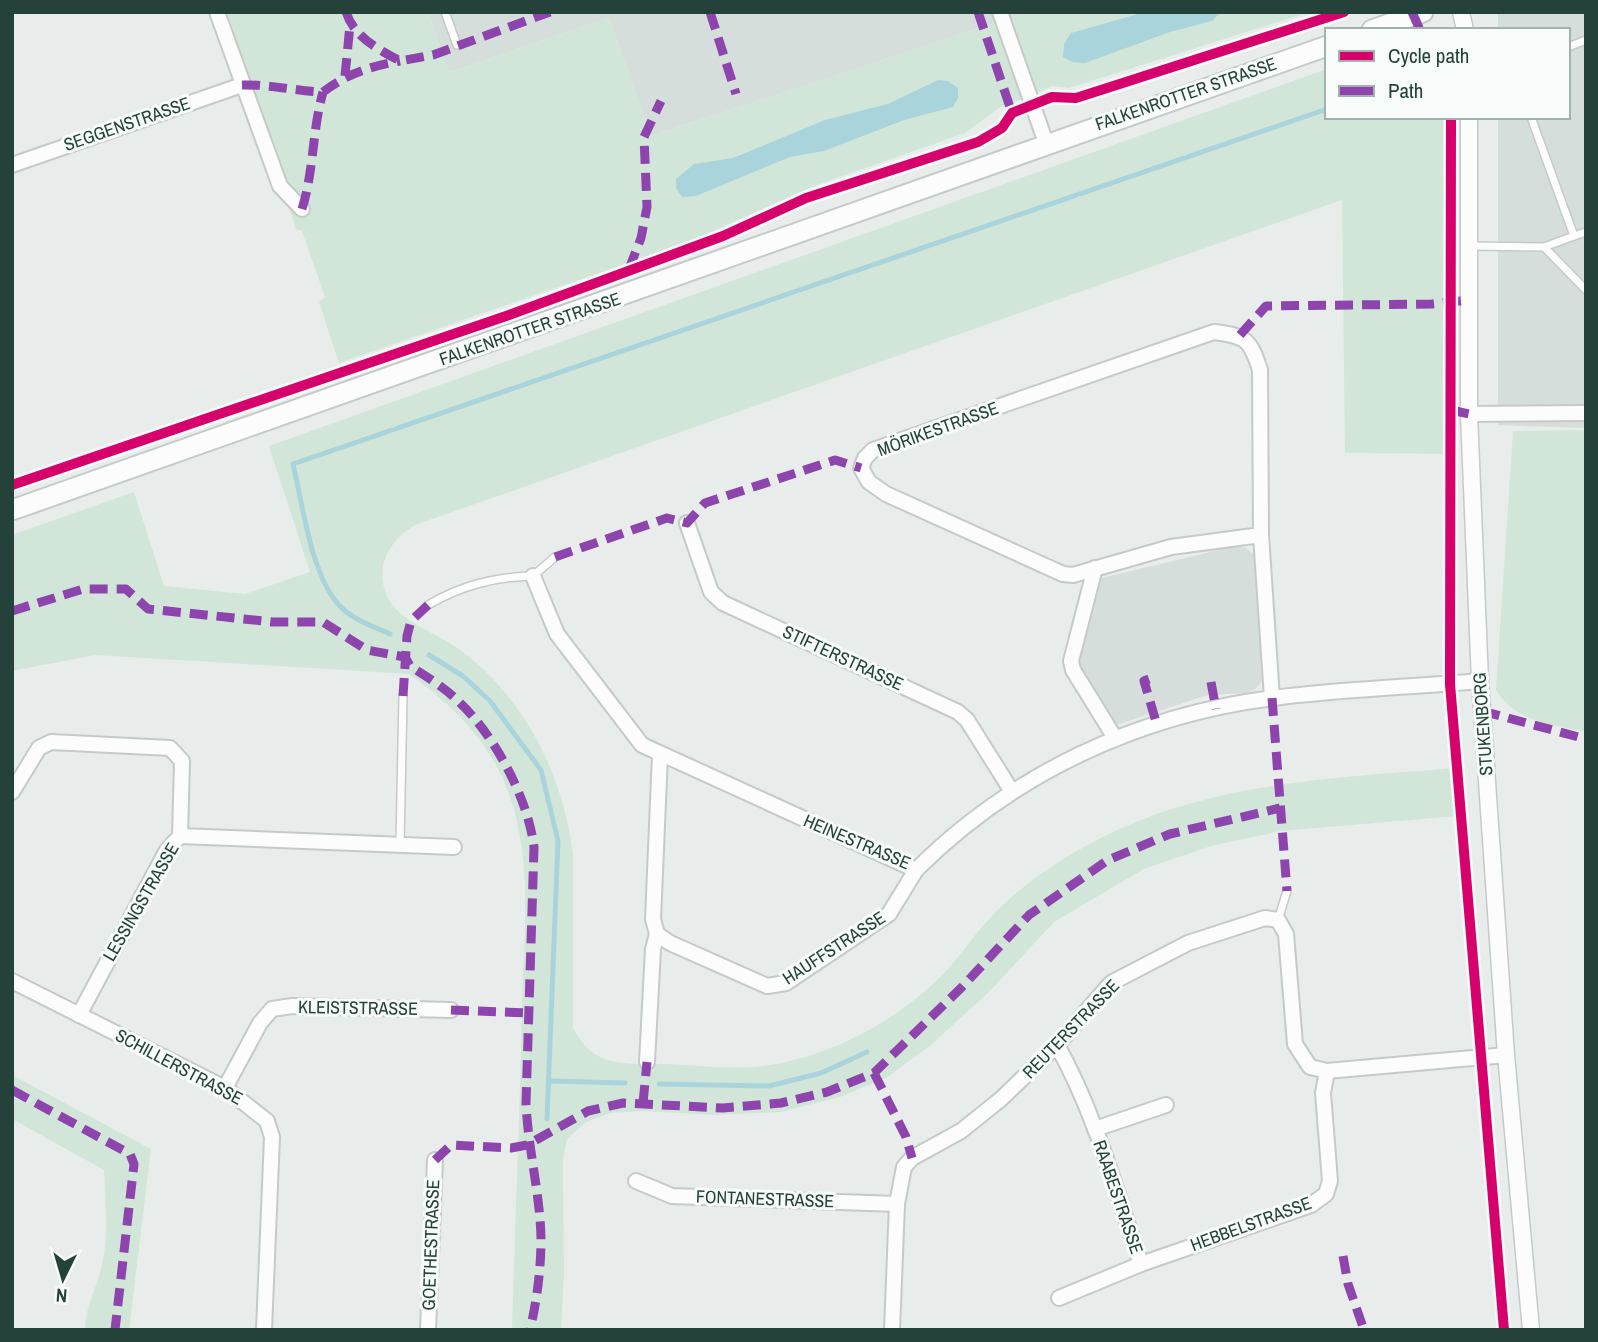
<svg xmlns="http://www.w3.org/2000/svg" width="1598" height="1342" font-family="'Archivo Narrow',sans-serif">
	<rect width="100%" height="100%" fill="#e8edeb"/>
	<!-- built -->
	<g fill="#d6dedb">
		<polygon points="428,12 1028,12 651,136 609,18 449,72"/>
		<polygon points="1498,12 1586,12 1586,428 1498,425 1498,117 1568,117 1568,30 1498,30"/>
		<polygon points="1235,546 1246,548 1254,555 1258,565 1262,681 1256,689 1247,693 1208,695 1113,726 1079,672 1078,655 1098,579"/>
	</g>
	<!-- green -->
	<g fill="#d1e6d8">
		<polygon points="227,12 428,12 449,72 609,18 651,136 1028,12 1310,12 1069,88 1053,86 999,108 965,133 817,185 686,243 339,363 319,302 325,297 302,231 296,229"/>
		<path d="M1327 69V117H1449L1446 454 1345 453 1342 200 415 525C390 540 374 566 387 596 399 622 437 633 459 649 525 698 562 773 573 853V1027C593 1070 627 1063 668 1064 696 1065 725 1069 753 1067 825 1061 899 1021 948 969 963 952 976 932 992 916 1025 881 1069 853 1113 832 1221 781 1338 778 1454 768L1457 816 1281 831 1211 846 1144 869 1054 922 990 991 931 1045 886 1078 840 1097 780 1112 716 1115 641 1111 610 1113 586 1122 567 1139 563 1160 564 1275 561 1330H512C515 1222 520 1113 522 1005 524 936 533 861 509 794 491 743 453 705 409 674L95 655 12 671V535L134 492 164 586 245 594 310 572 269 446Z"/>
		<path d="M1586 430V732C1551 724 1515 722 1496 690L1513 431Z"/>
		<path d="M12 1075 151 1149 129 1330H85C85 1306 97 1288 102 1265 109 1235 105 1201 104 1170L12 1119Z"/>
	</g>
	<!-- water -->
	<g fill="#a9d4db">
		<polygon points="1145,12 1221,12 1212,21 1170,32 1085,63 1072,62 1063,57 1064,44 1071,33"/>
		<polygon points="938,80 948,81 958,88 958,98 953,107 904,120 824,151 790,157 696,196 682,197 676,188 676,179 694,164 733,158 825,120 888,104"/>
	</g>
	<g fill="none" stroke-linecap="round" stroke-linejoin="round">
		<!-- stream -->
		<g stroke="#a9d4db" stroke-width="5">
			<path d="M390 634C372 626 351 619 338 604 310 571 303 505 293 464L1327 109"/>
			<polyline points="429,655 463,676 490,701 541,770 558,841 547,1119"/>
			<polyline points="551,1081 625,1083"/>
			<polyline points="659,1084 769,1086 821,1073 867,1052"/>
		</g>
		<defs>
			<g id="service">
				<polyline points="445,12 457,45"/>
				<polyline points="1568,47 1586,40"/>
				<polyline points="1531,117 1574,236 1544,247"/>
				<polyline points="1574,236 1586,232"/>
				<polyline points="1470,246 1544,247 1586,290"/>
				<path d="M428 605C462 585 495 577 533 576L555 557"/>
				<polyline points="400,844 403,696"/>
				<polyline points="1278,920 1287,891"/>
			</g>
			<g id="minor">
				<polyline points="217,12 280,186 302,209"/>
				<polyline points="1000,12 1046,143"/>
				<polyline points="12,165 242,85"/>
				<polyline points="1469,414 1586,413"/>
				<polyline points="687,523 711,592 723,603 958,712 967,720 1011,790"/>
				<path d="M1261 535 1171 547 1073 575 1063 574 886 494 869 482 861 468 865 458 873 450 1214 332C1246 336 1250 339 1260 370L1261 535 1272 698"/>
				<polyline points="1095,568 1071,661 1073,670 1115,738"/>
				<path d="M533 576 557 634 642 745 916 870C1012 774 1138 715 1273 698 1341 689 1411 687 1480 681"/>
				<polyline points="660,755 653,919 657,934 670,943 767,986 786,983 889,914 916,870"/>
				<polyline points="12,792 39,748 51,742 170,748 182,761 180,836"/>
				<polyline points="12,981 225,1088 267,1121 272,1137 264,1330"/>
				<polyline points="79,1015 167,850 180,836 454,847"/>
				<path d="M1057 1045C1095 1113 1116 1191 1141 1264"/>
				<polyline points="647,1062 653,949 657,934"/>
				<polyline points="225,1088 260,1023 272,1009 292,1006 451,1010"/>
				<polyline points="1095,1129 1166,1105"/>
				<polyline points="636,1181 672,1196 897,1204"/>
				<polyline points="1059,1298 1141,1264 1311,1205 1326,1194 1330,1181 1323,1093 1327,1071"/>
				<polyline points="428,1330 435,1160"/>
				<polyline points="892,1330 897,1204 904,1167 912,1158 961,1131 1001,1099 1057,1045 1111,983 1188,943 1265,918 1278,920 1286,934 1295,1044 1310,1067 1327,1071 1506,1055"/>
			</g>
			<g id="tertiary">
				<polyline points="1461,12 1465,30"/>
				<polyline points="1469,117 1469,414 1480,681 1506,1055 1531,1330"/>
			</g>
			<g id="secondary">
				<polyline points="1372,30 1423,12"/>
				<polyline points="12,510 1327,46"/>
			</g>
		</defs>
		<!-- service casing -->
		<use href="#service" stroke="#c5cac8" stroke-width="10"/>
		<!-- minor casing -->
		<use href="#minor" stroke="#c5cac8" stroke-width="18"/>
		<!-- tertiary casing -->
		<use href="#tertiary" stroke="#c5cac8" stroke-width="19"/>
		<!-- secondary casing -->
		<use href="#secondary" stroke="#c3cbc8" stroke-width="23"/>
		<!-- service -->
		<use href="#service" stroke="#fcfcfc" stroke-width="7"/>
		<!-- minor -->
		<use href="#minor" stroke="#fcfcfc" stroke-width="14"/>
		<!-- tertiary -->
		<use href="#tertiary" stroke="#fcfcfc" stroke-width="16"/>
		<!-- secondary -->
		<use href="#secondary" stroke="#fcfcfc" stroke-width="19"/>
		<!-- quiet -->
		<g stroke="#8e44ad" stroke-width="9" stroke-dasharray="18 9" stroke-linecap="butt">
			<path d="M346 12C354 37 378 49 400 61L433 55 550 12"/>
			<polyline points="710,12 736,94"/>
			<polyline points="978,12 1012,113"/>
			<polyline points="1412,12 1420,30"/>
			<polyline points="345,76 350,25"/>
			<path d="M242 85C269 84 295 91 323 92 348 73 369 67 400 61"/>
			<path d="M302 209C314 171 312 131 323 92"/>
			<polyline points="629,269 641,238 647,207 644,137 661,101"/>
			<polyline points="1240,335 1266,306 1432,304 1469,300"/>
			<polyline points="1451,410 1469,414"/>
			<polyline points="555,557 667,518 687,523 705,503 835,460 861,468"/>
			<path d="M12 611 83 589H126L148 609 273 622H323L367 650 405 657 410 666C427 677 444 687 458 701 494 734 528 798 534 847L526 1103C528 1149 540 1193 541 1238 541 1269 537 1300 530 1330"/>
			<polyline points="1149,679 1144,681 1157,725"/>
			<polyline points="1211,682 1216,709"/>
			<polyline points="403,696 407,636 411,621 428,605"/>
			<polyline points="1272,698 1287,891"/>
			<polyline points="1482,711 1586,739"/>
			<polyline points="451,1010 530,1013"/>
			<polyline points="874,1073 906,1137 912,1158"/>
			<polyline points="12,1090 130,1154 134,1164 115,1330"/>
			<polyline points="643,1103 647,1062"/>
			<polyline points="435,1160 451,1145 511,1148 527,1145 588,1111 623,1103 723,1108 781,1103 827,1092 874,1073 962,987 1029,915 1108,860 1170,834 1280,808"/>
			<polyline points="1343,1256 1348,1284 1364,1330"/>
		</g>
		<defs>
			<g id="cycleway">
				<polyline points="1451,117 1450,684 1504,1330"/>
				<polyline points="12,485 509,315 723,236 806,198 978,142 1002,128 1012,113 1052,97 1076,98 1344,12"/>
			</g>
		</defs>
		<!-- cycleway casing -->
		<use href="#cycleway" stroke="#f7fbf9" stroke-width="15"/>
		<!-- cycleway -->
		<use href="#cycleway" stroke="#d6006c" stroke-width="10"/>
	</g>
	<g text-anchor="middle" stroke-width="6" stroke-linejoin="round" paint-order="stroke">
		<!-- street labels -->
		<g font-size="18" fill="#24423a" stroke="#f7fbf9">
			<text transform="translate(1186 94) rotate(-19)" y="6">FALKENROTTER STRASSE</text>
			<text transform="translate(127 124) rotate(-19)" y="6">SEGGENSTRASSE</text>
			<text transform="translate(530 329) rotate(-19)" y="6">FALKENROTTER STRASSE</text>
			<text transform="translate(938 429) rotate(-20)" y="6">MÖRIKESTRASSE</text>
			<text transform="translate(843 658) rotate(25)" y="6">STIFTERSTRASSE</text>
			<text transform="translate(1483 724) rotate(-94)" y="6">STUKENBORG</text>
			<text transform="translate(857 842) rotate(23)" y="6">HEINESTRASSE</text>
			<text transform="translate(141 902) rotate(-60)" y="6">LESSINGSTRASSE</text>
			<text transform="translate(834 948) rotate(-33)" y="6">HAUFFSTRASSE</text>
			<text transform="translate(358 1008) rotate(1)" y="6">KLEISTSTRASSE</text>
			<text transform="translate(1071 1029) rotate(-46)" y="6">REUTERSTRASSE</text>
			<text transform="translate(179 1067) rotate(28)" y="6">SCHILLERSTRASSE</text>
			<text transform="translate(1118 1197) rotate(71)" y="6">RAABESTRASSE</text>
			<text transform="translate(765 1199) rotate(2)" y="6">FONTANESTRASSE</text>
			<text transform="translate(1251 1224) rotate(-20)" y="6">HEBBELSTRASSE</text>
			<text transform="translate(431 1245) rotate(-88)" y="6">GOETHESTRASSE</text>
		</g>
	</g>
	<!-- border -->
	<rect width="1598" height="1342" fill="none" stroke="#24423a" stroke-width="28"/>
	<!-- legend -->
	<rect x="1325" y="28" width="245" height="91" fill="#f7fbf9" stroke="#a3b1ad" stroke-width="2"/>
	<rect x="1339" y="51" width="35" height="10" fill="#d6006c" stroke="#a3b1ad" stroke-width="2"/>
	<text x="1388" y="63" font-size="21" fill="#24423a">Cycle path</text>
	<rect x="1339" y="86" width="35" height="10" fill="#8e44ad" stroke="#a3b1ad" stroke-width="2"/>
	<text x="1388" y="98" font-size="21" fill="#24423a">Path</text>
	<!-- north arrow -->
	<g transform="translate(63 1279) rotate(185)" stroke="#f7fbf9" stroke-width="5" paint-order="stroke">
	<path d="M0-5L12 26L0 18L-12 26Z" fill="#24423a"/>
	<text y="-10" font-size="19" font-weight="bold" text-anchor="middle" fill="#24423a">N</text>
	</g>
</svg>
